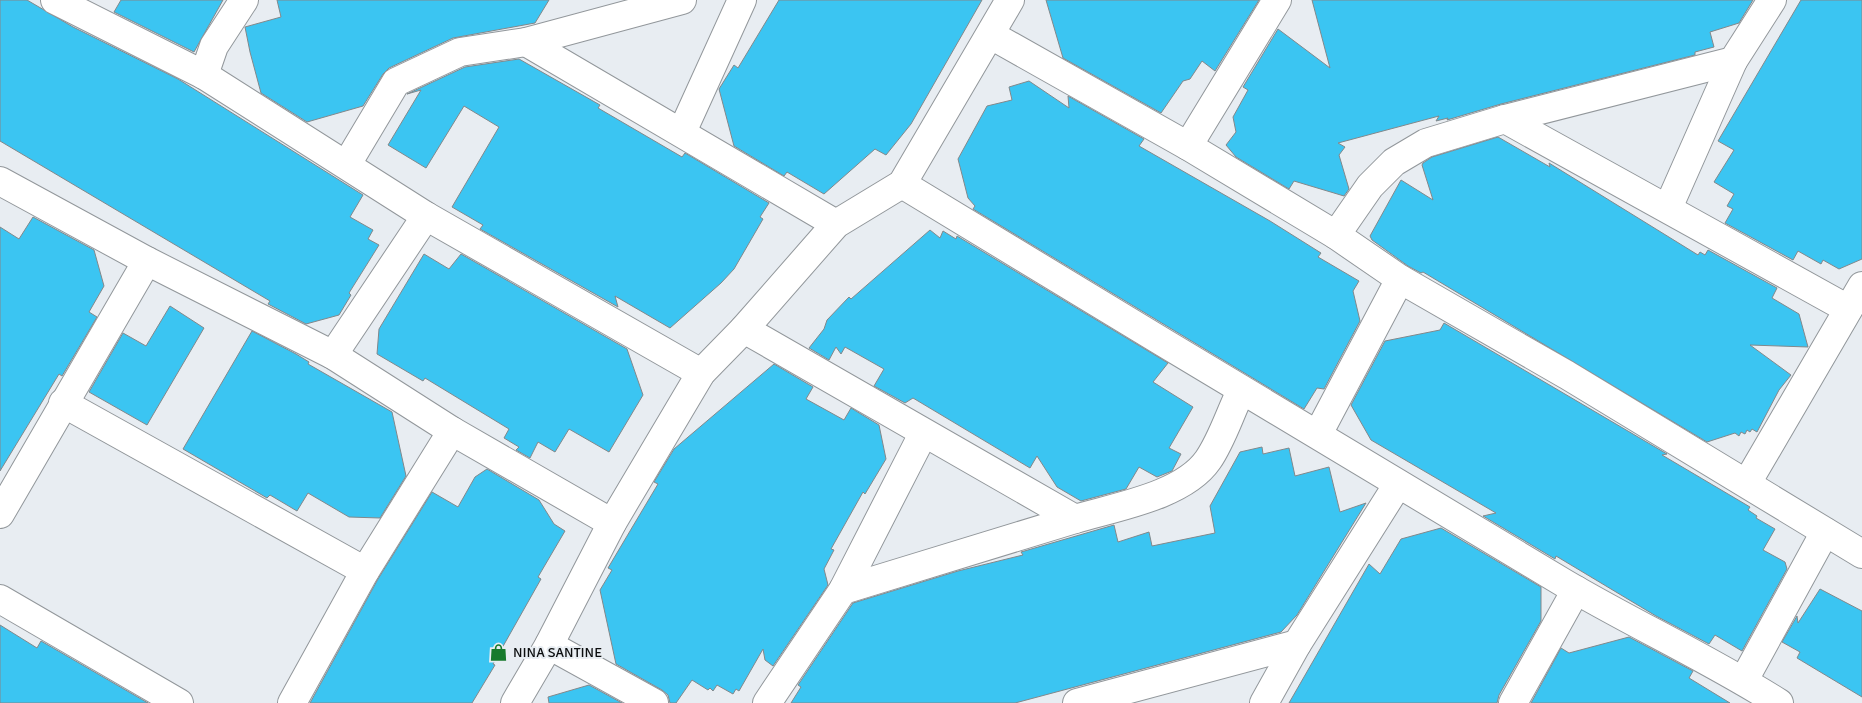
<svg xmlns="http://www.w3.org/2000/svg" width="1862" height="703" font-family="Signika,sans-serif">
	<rect width="100%" height="100%" fill="#e8edf2"/>
	<!-- building -->
	<g fill="#3bc5f2" stroke="#82888b">
		<polygon points="0,0 27,0 73,27 178,79 363,195 350,217 373,230 368,239 379,245 349,293 351,295 339,315 306,324 268,304 270,301 0,141"/>
		<polygon points="121,0 223,0 194,52 114,12"/>
		<polygon points="277,0 549,0 535,23 453,38 389,68 383,74 363,106 307,122 261,93 250,52 245,27 281,17"/>
		<polygon points="779,0 982,0 911,124 886,155 875,149 824,194 787,172 784,176 734,146 719,89 734,65 738,68"/>
		<polygon points="1046,0 1259,0 1215,71 1202,61 1190,79 1183,81 1161,113 1063,58"/>
		<polygon points="1312,0 1753,0 1739,23 1710,32 1714,47 1695,52 1695,55 1501,104 1447,120 1448,118 1436,121 1439,116 1338,143 1345,147 1339,155 1349,189 1344,196 1294,181 1289,189 1236,157 1226,145 1236,132 1233,117 1248,90 1243,87 1278,29 1330,68"/>
		<polygon points="1801,0 1862,0 1862,259 1839,269 1823,260 1821,264 1798,251 1793,260 1725,223 1733,209 1727,206 1734,194 1714,182 1734,150 1718,141"/>
		<polygon points="519,59 600,105 598,108 682,157 685,153 769,203 760,217 763,219 734,269 721,283 670,328 615,296 618,307 480,229 483,225 452,207 499,127 464,106 426,168 388,145 421,90 407,94 465,67"/>
		<polygon points="1029,81 1069,108 1068,96 1144,139 1139,146 1270,221 1321,253 1318,257 1359,281 1353,291 1360,321 1324,389 1317,388 1304,409 973,209 975,206 968,198 958,159 987,106 1012,100 1009,87"/>
		<polygon points="1498,137 1550,167 1549,163 1698,255 1700,252 1705,255 1708,250 1777,288 1772,298 1799,314 1808,347 1750,345 1791,375 1779,390 1757,432 1752,429 1750,432 1747,430 1745,434 1741,432 1739,436 1735,433 1707,442 1423,272 1421,273 1408,266 1372,240 1370,236 1401,180 1433,200 1422,165 1423,163 1432,157"/>
		<polygon points="33,217 94,250 104,286 89,312 97,317 62,376 59,374 0,471 0,227 19,239"/>
		<polygon points="930,230 940,238 943,231 956,239 957,236 1168,363 1153,382 1193,407 1169,448 1181,454 1172,471 1157,477 1139,467 1126,489 1081,501 1057,487 1037,456 1030,468 913,398 905,403 874,386 884,369 845,347 841,354 836,347 829,360 809,348 824,329 827,320 849,297 851,299"/>
		<polygon points="424,254 449,269 461,254 627,349 643,395 609,452 569,429 555,452 538,442 530,458 516,450 519,447 504,438 509,429 425,378 423,381 377,354 379,329"/>
		<polygon points="170,306 204,328 147,425 89,392 123,333 146,346"/>
		<polygon points="1444,323 1667,454 1662,455 1750,507 1748,510 1757,516 1756,518 1775,529 1763,550 1785,562 1787,569 1742,651 1715,635 1709,644 1656,616 1556,556 1555,559 1483,516 1496,513 1371,440 1351,405 1385,341 1440,330"/>
		<polygon points="252,331 296,354 309,362 308,364 392,412 406,476 380,518 349,517 308,493 297,511 270,495 267,498 183,449"/>
		<polygon points="774,364 813,387 806,399 844,420 851,408 879,425 886,459 865,494 863,492 831,549 834,550 824,569 828,585 773,666 765,660 763,649 739,691 736,689 733,694 717,685 713,691 710,688 708,690 692,680 676,703 670,703 668,695 662,690 616,664 600,590 612,570 608,568 658,484 654,482 674,449"/>
		<polygon points="1262,447 1263,454 1289,448 1295,476 1329,467 1340,512 1366,503 1297,615 1281,632 1015,703 791,703 801,687 798,685 853,603 958,571 1023,555 1021,552 1114,525 1118,542 1149,532 1152,546 1215,533 1210,506 1240,452"/>
		<polygon points="487,469 539,500 554,524 565,531 538,577 541,579 493,664 495,665 472,703 310,703 378,579 432,492 458,507 475,477"/>
		<polygon points="1441,528 1541,587 1541,621 1499,695 1497,703 1289,703 1369,564 1380,574 1401,539"/>
		<polygon points="1820,589 1862,611 1862,697 1797,658 1800,652 1782,642 1797,616 1798,623"/>
		<polygon points="0,625 37,648 41,641 148,703 0,703"/>
		<polygon points="1629,637 1693,671 1689,678 1730,703 1531,703 1561,648 1569,653"/>
		<polygon points="589,685 622,703 549,703 548,697"/>
	</g>
	<g fill="none" stroke-linecap="round" stroke-linejoin="round">
		<defs>
			<g id="minor">
				<polyline points="55,0 204,75 426,216 701,373"/>
				<polyline points="991,35 1188,146 1336,235 1400,279 1567,375 1862,554"/>
				<polyline points="526,42 836,224"/>
				<polyline points="204,75 214,46 244,0"/>
				<polyline points="1505,119 1848,309"/>
				<polyline points="682,132 742,0"/>
				<polyline points="1188,146 1277,0"/>
				<polyline points="347,164 396,82 460,52 526,42 682,0"/>
				<polyline points="0,181 147,261 333,355 452,431 612,523"/>
				<path d="M902 184C1122 318 1343 451 1564 583 1635 625 1710 659 1779 703"/>
				<polyline points="1668,208 1733,61"/>
				<polyline points="1336,235 1370,186 1394,162 1426,143 1505,119 1733,61 1772,0"/>
				<path d="M744 329 1075 519C1115 507 1183 496 1208 460 1222 440 1230 413 1241 391"/>
				<polyline points="333,355 426,216"/>
				<polyline points="63,403 365,571"/>
				<polyline points="1318,434 1400,279"/>
				<polyline points="1747,483 1862,286"/>
				<polyline points="0,514 147,261"/>
				<polyline points="843,590 1075,519"/>
				<polyline points="0,599 179,703"/>
				<polyline points="549,645 654,703"/>
				<polyline points="1744,680 1825,532"/>
				<polyline points="292,703 365,571 452,431"/>
				<polyline points="515,703 549,645 612,523 701,373 744,329 836,224 902,184 1010,0"/>
				<polyline points="767,703 843,590 923,434"/>
				<polyline points="1077,703 1297,644 1398,484"/>
				<polyline points="1264,703 1297,644"/>
				<polyline points="1513,703 1576,590"/>
			</g>
		</defs>
		<!-- minor casing -->
		<use href="#minor" stroke="#92979b" stroke-width="30"/>
		<!-- minor -->
		<use href="#minor" stroke="#fff" stroke-width="28"/>
	</g>
	<!-- icons -->
	<defs>
		<symbol id="shop-bare" viewBox="-9 -9 18 18"><path d="M-5-2.5h2.3a2.7 3.5 0 0 1 5.4 0H5L5.5 6h-11ZM-1.5-2.5h3a1.5 2.3 0 0 0-3 0Z" fill="#177a2c" stroke="#e8edf2" stroke-width="2.5" paint-order="stroke"/></symbol>
	</defs>
	<g fill-rule="evenodd">
		<use href="#shop-bare" x="486" y="640" width="25" height="25"/>
	</g>
	<g text-anchor="middle" stroke-width="4" stroke-linejoin="round" paint-order="stroke">
		<!-- poi labels -->
		<g font-size="14" fill="#0c0e0f" stroke="#e8edf2" text-anchor="start">
			<text x="513" y="657">NINA SANTINE</text>
		</g>
	</g>
</svg>
